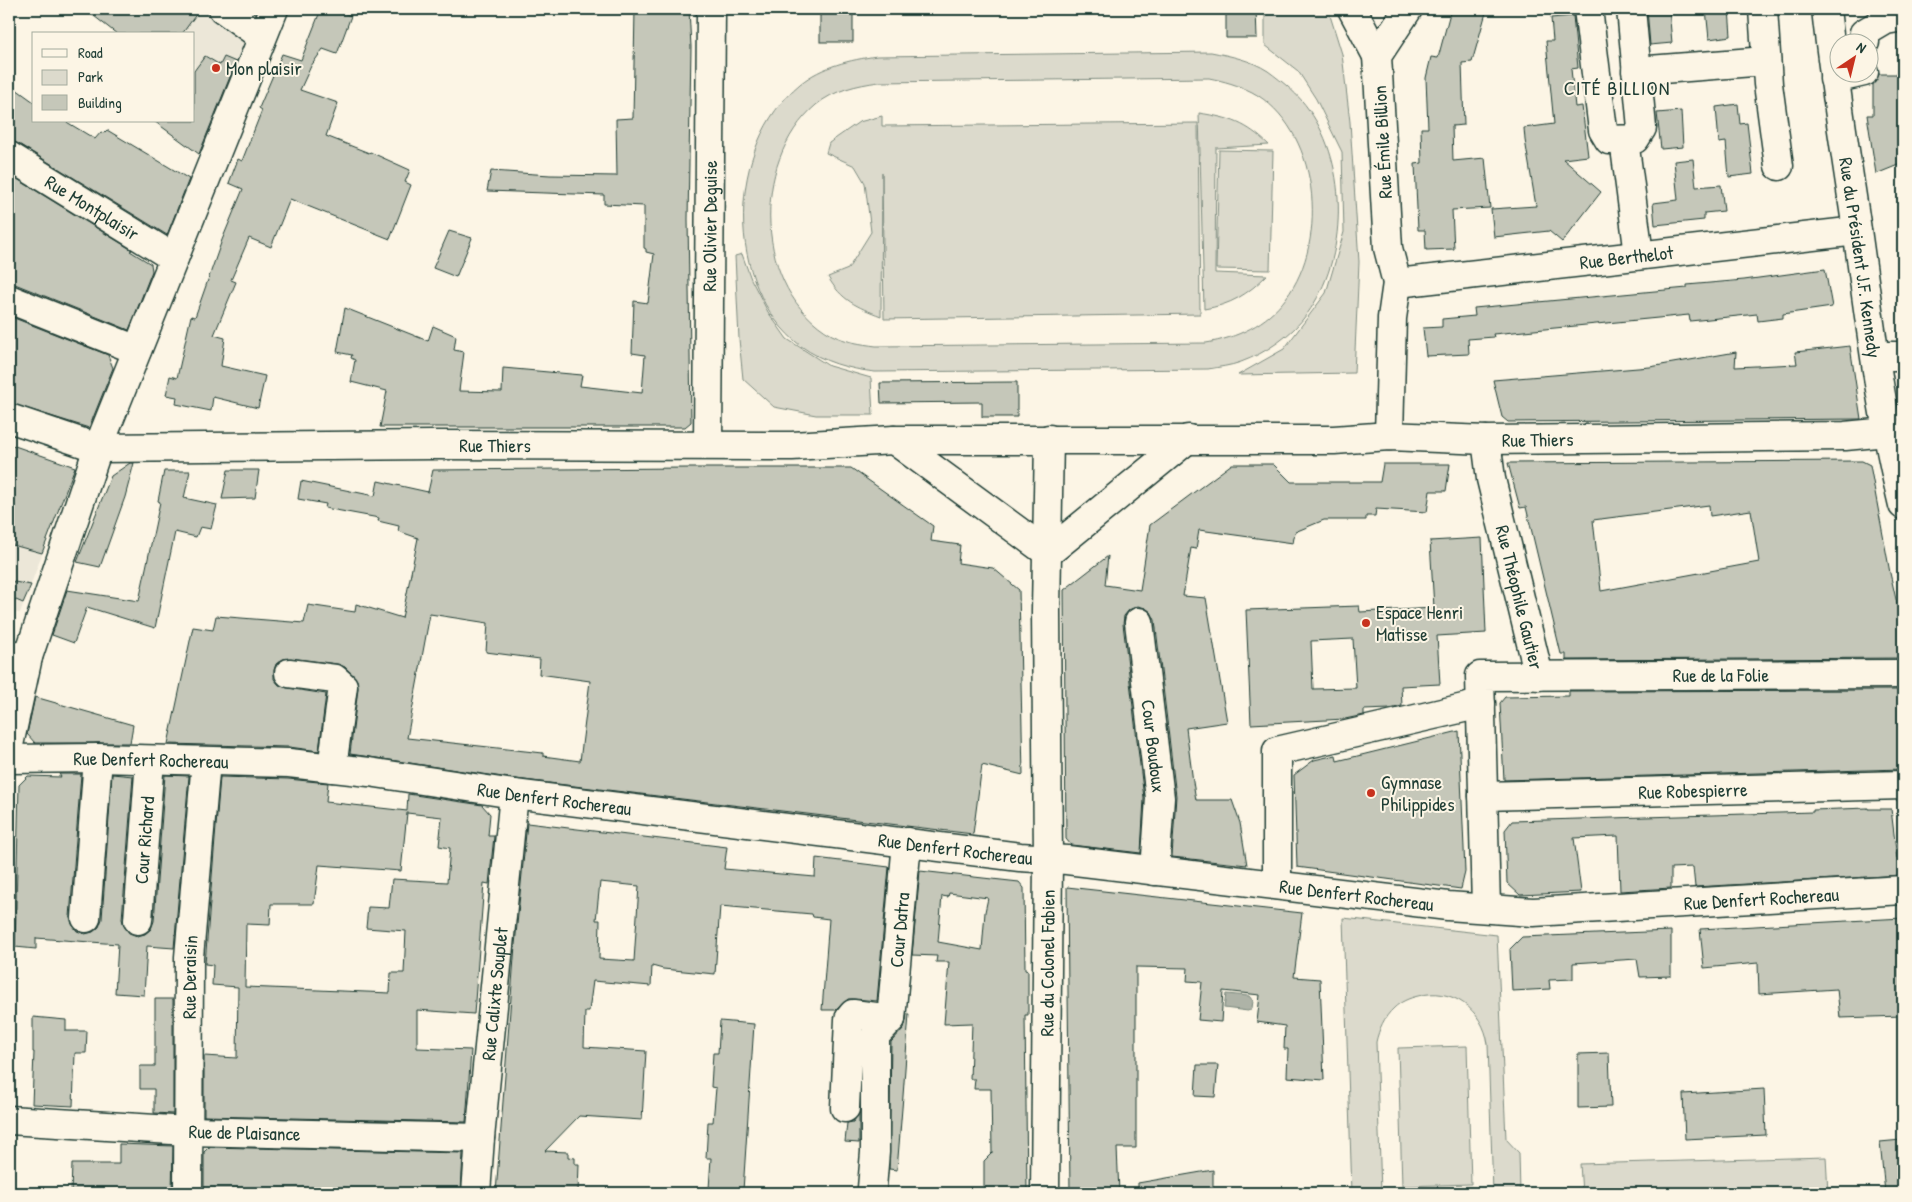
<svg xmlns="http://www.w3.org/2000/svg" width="1912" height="1202" font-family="'Patrick Hand',sans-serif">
	<rect width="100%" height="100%" fill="#fcf5e5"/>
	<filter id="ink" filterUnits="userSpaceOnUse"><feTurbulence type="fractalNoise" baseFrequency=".02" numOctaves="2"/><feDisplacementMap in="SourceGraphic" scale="10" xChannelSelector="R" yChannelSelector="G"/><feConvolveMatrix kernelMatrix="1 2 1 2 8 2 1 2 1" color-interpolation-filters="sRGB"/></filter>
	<g filter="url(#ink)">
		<!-- built -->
		<g fill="#ece7d8">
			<polygon points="183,9 200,9 249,40 219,114 194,97 194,34 165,34"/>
			<polygon points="9,515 52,528 20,613 9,612"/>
		</g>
		<!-- green -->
		<g fill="#dcdacc" stroke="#7e8c80" fill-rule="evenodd">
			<polygon points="1265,9 1328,9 1342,54 1350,122 1359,262 1354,373 1238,375 1284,349 1326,293 1344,232 1342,152 1316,99 1298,71 1265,45"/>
			<path d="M1211 52C1231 56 1251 60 1268 71 1283 82 1299 95 1309 110 1349 166 1348 258 1307 314 1292 335 1266 353 1241 362 1230 366 1219 367 1208 369L875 372C849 369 823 362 801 346 723 286 726 145 800 84 822 66 850 60 877 56ZM1209 78C1224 81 1238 85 1252 92 1319 128 1330 240 1286 298 1267 324 1237 338 1206 343L876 346C861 344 846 342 832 335 754 291 750 161 816 105 834 90 857 85 879 82Z"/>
			<path d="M1199 113C1231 118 1246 123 1269 145L1216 148 1215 273 1267 275C1248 294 1231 305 1204 309Z"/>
			<path d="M882 116V126L1198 123 1200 314 884 319 882 172 881 316C857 307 841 300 828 277L848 269 871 232 865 183 855 166 826 153 829 143 859 122Z"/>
			<polygon points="1219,150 1273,151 1270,270 1216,269"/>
			<polygon points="742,254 751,279 768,312 787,339 829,366 871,378 873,415 816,415 774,407 743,379 739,339 735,256"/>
			<path d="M1343 918 1497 935 1506 1139 1519 1153 1520 1193H1493L1488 1044C1483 1010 1452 986 1418 996 1409 998 1400 1002 1394 1008 1384 1017 1379 1029 1376 1042L1381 1193H1352Z"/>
			<polygon points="1467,1046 1471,1184 1402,1186 1398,1048"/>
			<polygon points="1826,1157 1828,1193 1582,1193 1580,1164"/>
		</g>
		<!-- water -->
		<polygon fill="#aeb3a7" stroke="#758479" points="1226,994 1249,996 1253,1001 1252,1008 1248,1011 1224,1008"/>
		<!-- building -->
		<g fill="#c5c7b9" stroke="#1f3d34" fill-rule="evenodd">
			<polygon points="85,9 200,9 182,34 117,34"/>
			<polygon points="321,9 333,9 351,16 337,54 323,49 311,66 300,90 338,103 326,136 369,153 370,152 410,170 405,182 411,185 390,239 290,199 271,247 249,238 231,280 236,282 214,335 225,338 221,366 265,376 258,408 213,397 211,411 176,404 177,397 166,395 170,376 177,378 191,316 195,317 222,240 243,189 229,183 238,159 242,161 262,110 259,108 282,54 301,60"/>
			<polygon points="635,9 689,9 691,47 688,219 691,422 685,427 380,427 387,391 351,382 355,360 351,358 352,355 337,352 345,308 428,341 433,326 456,336 454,350 464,352 459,391 502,392 503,368 582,375 580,386 642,393 645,355 632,353 634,301 648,303 654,254 646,252 646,249 644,248 644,206 604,204 604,195 487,191 491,171 550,175 617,176 616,119 633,118"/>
			<rect x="820" y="9" width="33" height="33"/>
			<polygon points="1226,9 1256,9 1257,38 1226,38"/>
			<polygon points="1451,9 1487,9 1472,62 1462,63 1464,125 1452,126 1453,161 1485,158 1490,208 1452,210 1454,249 1426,250 1425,230 1418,230 1415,164 1422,163 1421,128 1428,128 1426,78 1431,57 1438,58"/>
			<polygon points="1647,9 1669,9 1672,43 1650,45"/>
			<polygon points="1706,9 1729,9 1731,36 1709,39"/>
			<polygon points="1573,16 1578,68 1571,69 1575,107 1582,106 1588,156 1563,159 1601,192 1562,242 1549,231 1494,237 1491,209 1536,206 1525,140 1524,128 1554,124 1546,41 1553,41 1551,18"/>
			<polygon points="205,56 220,65 224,57 236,62 199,154 154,121 194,121 194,71"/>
			<polygon points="1879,74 1903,74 1903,92 1898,92 1903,121 1903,163 1876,174 1867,115 1873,115 1873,84"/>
			<polygon points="9,84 34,102 34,121 65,121 95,139 101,132 104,133 107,130 189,179 167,235 17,143 9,140"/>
			<polygon points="1738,104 1740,124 1747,123 1753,174 1729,177 1726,142 1719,143 1716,107"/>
			<polygon points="1681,111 1683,147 1661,149 1657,113"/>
			<polygon points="1693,159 1696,187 1721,185 1724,211 1704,213 1704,220 1655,225 1653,203 1678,200 1674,161"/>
			<polygon points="9,174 132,250 130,251 151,264 152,271 129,330 15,284 9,284"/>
			<polygon points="449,231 472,238 456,277 433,268"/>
			<polygon points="1825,269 1832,307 1783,314 1783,318 1758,321 1757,314 1690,321 1689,315 1493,334 1494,337 1468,339 1469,354 1426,356 1423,328 1442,327 1442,319 1475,316 1474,308 1687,288 1687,285 1744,280"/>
			<polygon points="9,316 108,355 113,368 89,428 9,403"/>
			<polygon points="1850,346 1861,419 1508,422 1502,417 1493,380 1650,367 1736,352 1735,367 1797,364 1795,352"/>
			<polygon points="1017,382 1017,417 982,417 982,402 881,403 880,383"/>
			<polygon points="9,444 75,467 42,553 9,544"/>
			<path d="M1862 461 1870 465 1890 573 1903 630V658L1566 660V654H1561L1526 507 1520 508 1508 463ZM1709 505 1710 516 1751 510 1759 562 1601 591 1593 520Z"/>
			<polygon points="130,463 134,463 125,497 100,567 77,562 111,476"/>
			<polygon points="1232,464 1273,464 1291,482 1380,482 1383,464 1450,464 1446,491 1430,491 1427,512 1376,509 1375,516 1366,516 1366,520 1324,520 1295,532 1293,543 1199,530 1196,549 1191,548 1183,596 1206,598 1227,722 1186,728 1193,782 1196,800 1232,800 1240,823 1247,865 1172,857 1176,796 1155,620 1151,612 1145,608 1138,606 1129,610 1124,616 1123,624 1144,798 1141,853 1071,845 1066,839 1064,590 1108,556 1105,585 1140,590 1150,525"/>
			<path d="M688 468H851L933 526 931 541 960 545 958 563 993 568 1019 590 1023 775 982 765 973 834 516 779 350 754 358 688 357 680 345 667 338 664 291 658 283 659 276 664 274 670V679L279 685 287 688 326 694 319 751 289 747 168 744 193 627 213 630 216 616 304 623 308 605 355 612 356 604 402 618 418 538 398 531 399 526 378 521 379 518 325 508 326 504 298 499 301 481 375 496 378 481 428 492 433 470ZM430 614 488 623 486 652 540 659 539 674 590 681 580 761 543 756V753L407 738Z"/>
			<polygon points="228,470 259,470 255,498 222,499"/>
			<polygon points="164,471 190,471 184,498 217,505 211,529 200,527 196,537 175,532 155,628 87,607 74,643 52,635 67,590 139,601 160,502 158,501"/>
			<path d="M1482 538 1486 633 1437 636 1440 684 1401 686 1402 706 1390 709 1364 710V715L1345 719 1251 724 1246 610 1359 606 1360 612 1434 608 1430 541ZM1353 639 1356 688 1313 689 1311 641Z"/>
			<polygon points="9,581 31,585 23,603 9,597"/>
			<polygon points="1903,690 1903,769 1504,780 1500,703 1505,697 1569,696 1569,691"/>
			<polygon points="35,697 133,725 130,743 35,743 27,734"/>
			<polygon points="1459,731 1465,872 1461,889 1297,867 1294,775 1314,760 1336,755 1337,761"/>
			<polygon points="59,774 81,774 70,917 72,924 77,931 85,934 93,932 99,927 102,919 112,774 133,776 122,919 124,926 129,933 137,936 145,934 151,929 154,921 165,775 189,776 174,948 147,946 144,995 115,993 118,944 36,938 36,949 15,947 19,785 28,776 61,777"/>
			<path d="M220 777 288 779 328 783 326 802 407 811 408 794 482 805 490 814 488 836H494L489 884 484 883 474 1014 417 1010V1048L471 1050 466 1122 204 1116V1056L237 1058 238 987 212 985 213 965 205 964ZM407 813 442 817 439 846 450 848 447 882 392 879 389 908 368 907 366 928 406 931 404 973H391L390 993 245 987 246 924 270 925 271 904H314L319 865 401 871Z"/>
			<polygon points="1868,808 1868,809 1891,809 1897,859 1903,859 1903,875 1695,887 1693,867 1671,868 1671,888 1620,891 1618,836 1574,838 1581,892 1520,895 1507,883 1505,830 1512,821 1813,812 1813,810"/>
			<path d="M527 823 727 847 724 869 815 877 816 858 889 867 877 1001 855 999H848L836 1010H822L829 919 813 917 812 914 720 906 715 974 663 969 652 966 651 986 593 981 589 1011H585L584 1047 646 1051 642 1120 579 1116 545 1151 568 1152V1157L575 1158V1164H579L578 1193H496L515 945ZM600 882 639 886 634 961 599 959 600 920H596Z"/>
			<path d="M920 871 1019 882 1024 888 1025 970 1028 971V1015H1025L1027 1193H984V1161L992 1153 991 1089H974L975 1079H970L972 1023 944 1024 949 962H936L937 956 912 955ZM949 893 988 898 985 912 982 950 938 942 942 896 948 897Z"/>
			<polygon points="1067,887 1302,913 1294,977 1320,979 1324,1080 1287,1077 1288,1049 1284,1049 1285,1026 1257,1022 1260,995 1223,991 1221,1022 1198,1020 1202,982 1187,981 1188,968 1136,967 1136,1148 1117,1148 1119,1193 1070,1193"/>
			<polygon points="1903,918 1903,1016 1840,1018 1837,989 1759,994 1758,963 1704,968 1700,929"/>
			<polygon points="1671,931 1671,976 1640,977 1637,959 1573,963 1573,979 1549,980 1550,989 1512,991 1510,949 1522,937"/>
			<polygon points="155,999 173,999 173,1114 154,1113 154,1089 140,1089 140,1066 155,1066"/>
			<polygon points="907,1014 909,1014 903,1096 897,1170 889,1169 891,1042 904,1028"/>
			<polygon points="33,1017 66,1020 66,1031 87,1031 86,1053 75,1053 73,1106 32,1104 34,1052 33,1052"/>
			<polygon points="720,1021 754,1024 743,1191 709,1189 711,1158 706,1158 708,1122 713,1122 716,1088 711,1087 713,1053 718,1053"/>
			<polygon points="1609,1053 1611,1107 1578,1108 1578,1054"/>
			<polygon points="1197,1065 1218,1065 1215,1097 1195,1096"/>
			<polygon points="1764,1089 1766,1135 1685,1139 1683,1094"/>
			<polygon points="859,1113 859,1143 845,1142 847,1123 853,1122"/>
			<polygon points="1901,1140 1903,1193 1885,1193 1880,1142"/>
			<polygon points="119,1144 173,1146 172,1193 71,1193 72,1164 119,1164"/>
			<polygon points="209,1147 463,1153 461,1193 420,1193 420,1190 402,1189 377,1190 377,1193 204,1193 204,1152"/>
			<polygon points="1213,1170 1213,1193 1138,1193 1138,1183"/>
		</g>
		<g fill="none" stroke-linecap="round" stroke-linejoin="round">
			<defs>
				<g id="minor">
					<polyline points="223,9 262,37"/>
					<polyline points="1352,9 1377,56"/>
					<polyline points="1588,9 1603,130 1609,140 1635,139 1642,128 1631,9"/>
					<polyline points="1763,9 1768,84 1779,166"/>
					<polyline points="1865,42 1864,33 1886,20 1903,17"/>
					<polyline points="1636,71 1766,61"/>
					<polyline points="1834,79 1864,72"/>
					<polyline points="1624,140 1639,255"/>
					<path id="s1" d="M9 156 174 258"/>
					<path id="s2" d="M1397 283 1857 231"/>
					<polyline points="9,299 137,350"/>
					<polyline points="1876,356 1903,356"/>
					<path id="s3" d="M9 418 98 448 433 445 792 446 894 440H1334L1389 436 1486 440 1845 436 1887 432"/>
					<polyline points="1389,436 1392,318 1397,283 1388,248 1377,56 1408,9"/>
					<polyline points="894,440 1048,553 1188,439"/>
					<path id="s4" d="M1486 440 1491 479 1539 676"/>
					<path id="s5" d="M708 445 711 9"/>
					<path id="s6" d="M1139 622 1160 798 1155 871"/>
					<polyline points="9,654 28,657"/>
					<polyline points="289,673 335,679 343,686 332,768"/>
					<path id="s7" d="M9 759 98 758 289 763 369 772 514 794 1020 857 1067 860 1448 906 1533 912 1903 890"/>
					<path id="s8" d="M1483 796 1903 785"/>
					<polyline points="1277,885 1277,751 1481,704"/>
					<path id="s9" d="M1486 907 1480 676 1903 674"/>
					<polyline points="86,918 98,758"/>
					<path id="s10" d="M138 920 150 760"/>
					<polyline points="845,1108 849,1019 853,1014 891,1019"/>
					<path id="s11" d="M9 1120 188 1131 480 1138"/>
					<path id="s12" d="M872 1188 875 1152V1036L891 1019 907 842"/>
					<path id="s13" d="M188 1193 189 957 206 761"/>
					<path id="s14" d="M476 1193 480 1138 514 794"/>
					<path id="s15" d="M1045 1193 1048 859 1046 611 1049 439"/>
				</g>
				<g id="major">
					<path id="s16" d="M1826 9C1834 83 1846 156 1857 230 1870 322 1881 415 1903 505"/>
					<polyline points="9,745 28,657 98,448 274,9"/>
				</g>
			</defs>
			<!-- minor casing -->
			<use href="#minor" stroke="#1f3d34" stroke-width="31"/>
			<!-- major casing -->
			<use href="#major" stroke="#1f3d34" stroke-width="31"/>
			<!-- minor -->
			<use href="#minor" stroke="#fcf5e5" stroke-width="28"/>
			<!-- major -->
			<use href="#major" stroke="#fcf5e5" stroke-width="28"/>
		</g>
	</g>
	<!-- markers -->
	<g fill="#c8321e" stroke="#fcf5e5" stroke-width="2">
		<circle cx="216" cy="68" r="5"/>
		<circle cx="1366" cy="623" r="5"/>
		<circle cx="1371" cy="793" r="5"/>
	</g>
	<g text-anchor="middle" stroke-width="4" stroke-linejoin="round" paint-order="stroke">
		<!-- poi labels -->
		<g font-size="19" fill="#1f3d34" stroke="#fcf5e5" text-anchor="start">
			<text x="226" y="75">Mon plaisir</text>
			<text x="1376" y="619">Espace Henri<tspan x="1376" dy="22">Matisse</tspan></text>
			<text x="1381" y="789">Gymnase<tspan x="1381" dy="22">Philippides</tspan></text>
		</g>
		<!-- street labels -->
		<g font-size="19" fill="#1f3d34" stroke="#fcf5e5">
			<text transform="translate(1382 142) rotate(-93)" y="7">Rue Émile Billion</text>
			<text dy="7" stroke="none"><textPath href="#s1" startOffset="98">Rue Montplaisir</textPath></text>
			<text dy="7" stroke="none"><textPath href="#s5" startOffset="219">Rue Olivier Deguise</textPath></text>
			<text dy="7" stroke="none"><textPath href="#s2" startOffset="231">Rue Berthelot</textPath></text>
			<text dy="7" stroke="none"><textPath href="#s16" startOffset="251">Rue du Président J.F. Kennedy</textPath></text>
			<text dy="7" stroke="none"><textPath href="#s3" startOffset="1534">Rue Thiers</textPath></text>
			<text dy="7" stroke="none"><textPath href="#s3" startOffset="491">Rue Thiers</textPath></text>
			<text dy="7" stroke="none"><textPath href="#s4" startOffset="161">Rue Théophile Gautier</textPath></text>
			<text dy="7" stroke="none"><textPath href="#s9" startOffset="472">Rue de la Folie</textPath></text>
			<text dy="7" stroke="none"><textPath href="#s6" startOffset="125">Cour Boudoux</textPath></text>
			<text dy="7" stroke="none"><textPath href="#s7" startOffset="142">Rue Denfert Rochereau</textPath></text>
			<text dy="7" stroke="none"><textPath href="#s8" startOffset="210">Rue Robespierre</textPath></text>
			<text dy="7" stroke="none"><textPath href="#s7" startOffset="548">Rue Denfert Rochereau</textPath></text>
			<text dy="7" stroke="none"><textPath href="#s10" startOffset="80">Cour Richard</textPath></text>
			<text dy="7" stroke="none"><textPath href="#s7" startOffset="952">Rue Denfert Rochereau</textPath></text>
			<text dy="7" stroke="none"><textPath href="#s7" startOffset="1356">Rue Denfert Rochereau</textPath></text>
			<text dy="7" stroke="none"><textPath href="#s7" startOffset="1762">Rue Denfert Rochereau</textPath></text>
			<text dy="7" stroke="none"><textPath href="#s12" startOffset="265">Cour Datra</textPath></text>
			<text dy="7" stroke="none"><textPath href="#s15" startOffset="230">Rue du Colonel Fabien</textPath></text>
			<text dy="7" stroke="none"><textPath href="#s13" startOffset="216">Rue Deraisin</textPath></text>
			<text dy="7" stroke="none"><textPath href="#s14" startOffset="200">Rue Calixte Souplet</textPath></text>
			<text dy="7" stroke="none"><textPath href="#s11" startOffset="236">Rue de Plaisance</textPath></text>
		</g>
		<!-- neighbourhood labels -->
		<g font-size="20" letter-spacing="1" fill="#1f3d34" stroke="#fcf5e5">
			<text x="1617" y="95">CITÉ BILLION</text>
		</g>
	</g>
	<!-- margin -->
	<rect width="1912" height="1202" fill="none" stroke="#fcf5e5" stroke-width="30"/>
	<rect x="15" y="15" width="1882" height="1172" fill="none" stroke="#1f3d34" stroke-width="2" filter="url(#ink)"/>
	<!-- legend -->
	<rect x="32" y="32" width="162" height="90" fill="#fcf5e5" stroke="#a4ab9e"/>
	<rect x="42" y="49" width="25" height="8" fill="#fcf5e5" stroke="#a4ab9e"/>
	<text x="78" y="58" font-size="15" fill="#1f3d34">Road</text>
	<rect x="42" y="70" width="25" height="15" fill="#dcdacc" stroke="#a4ab9e"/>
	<text x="78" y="82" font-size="15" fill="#1f3d34">Park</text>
	<rect x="42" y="95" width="25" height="15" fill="#c5c7b9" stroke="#a4ab9e"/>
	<text x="78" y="108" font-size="15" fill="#1f3d34">Building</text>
	<!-- north arrow -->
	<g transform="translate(1854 58) rotate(35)"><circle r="24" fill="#fcf5e5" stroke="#a4ab9e"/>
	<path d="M0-4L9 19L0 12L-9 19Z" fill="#c8321e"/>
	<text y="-8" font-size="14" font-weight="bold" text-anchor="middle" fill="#1f3d34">N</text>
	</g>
</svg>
